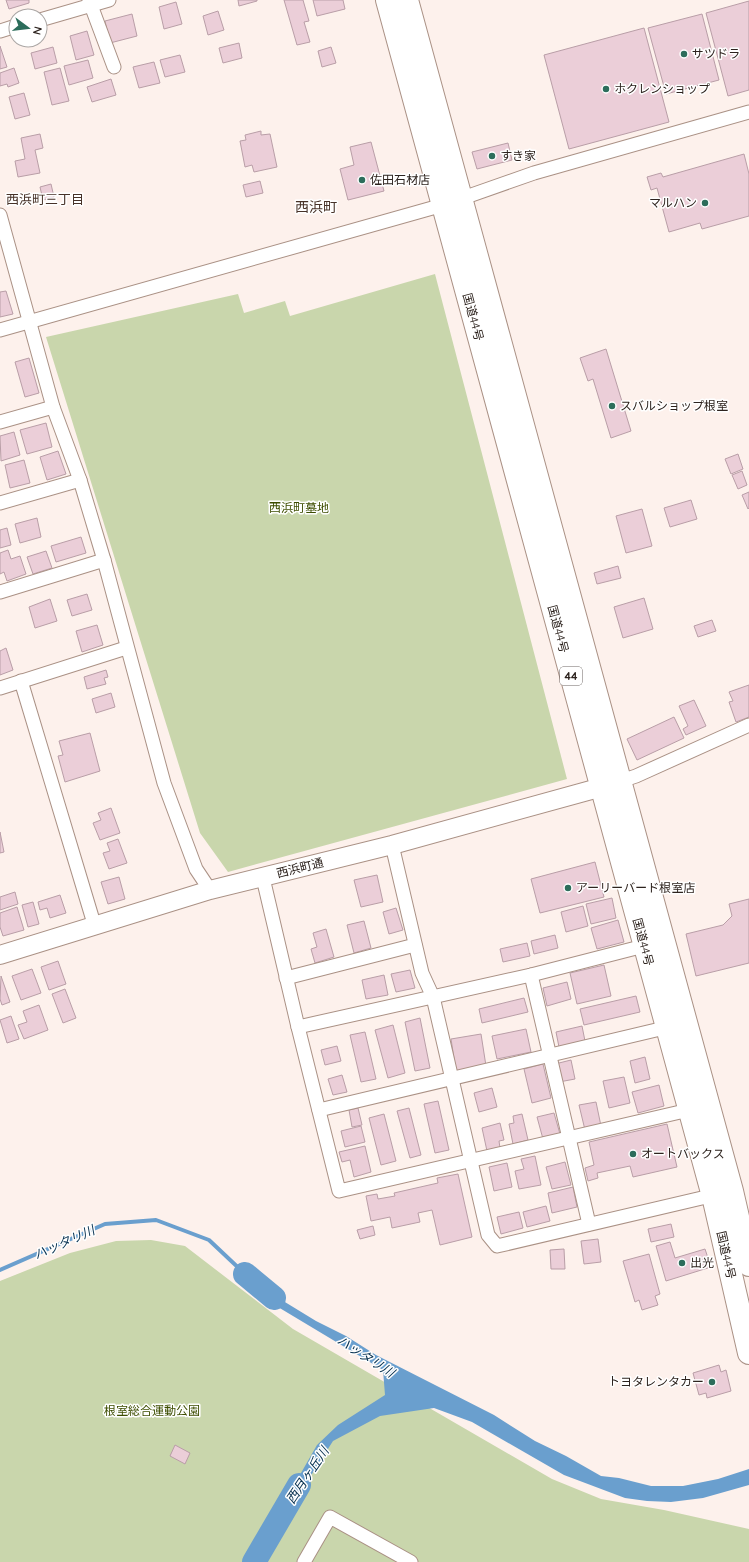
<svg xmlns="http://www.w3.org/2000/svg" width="749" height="1562" font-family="Quicksand,'Noto Sans JP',sans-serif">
	<rect width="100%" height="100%" fill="#fdf1ec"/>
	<!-- green -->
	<g fill="#c9d6ac">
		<polygon points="435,274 567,779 228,872 200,833 46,337 238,294 244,313 285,301 290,316"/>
		<polygon points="151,1240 185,1246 293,1329 552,1479 601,1499 664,1510 749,1529 749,1562 0,1562 0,1281 70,1253 116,1241"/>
	</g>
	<!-- water -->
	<polygon fill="#6a9fce" points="252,1275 280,1299 316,1321 346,1336 376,1355 494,1415 535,1441 566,1456 601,1476 619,1478 651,1486 683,1486 718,1479 749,1469 749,1485 703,1498 671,1502 647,1501 625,1498 564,1475 472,1422 434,1408 380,1416 333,1441 282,1521 285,1501 317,1445 338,1425 385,1395 383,1370 278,1307 247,1279"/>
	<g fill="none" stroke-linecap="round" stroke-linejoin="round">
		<!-- stream -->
		<polyline stroke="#6a9fce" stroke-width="4" points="0,1270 105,1224 156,1220 209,1240 245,1274"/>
		<!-- river -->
		<g stroke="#6a9fce" stroke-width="24">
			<polyline points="245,1274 274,1298"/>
			<polyline points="254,1562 299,1485"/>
		</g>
	</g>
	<!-- building -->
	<g fill="#ebced8" stroke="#b99ea7">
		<polygon points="6,0 29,0 29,3 9,9"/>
		<polygon points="238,0 257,0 257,1 239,6"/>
		<polygon points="284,0 303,0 309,21 304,22 310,42 297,45"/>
		<polygon points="313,0 343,0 345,9 317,16"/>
		<polygon points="749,1 749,90 728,96 706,13"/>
		<polygon points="176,2 182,24 164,29 159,7"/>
		<polygon points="218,11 224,30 208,35 203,16"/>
		<polygon points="132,14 137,36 110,43 105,21"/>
		<polygon points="702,14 719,80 666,94 648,28"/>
		<polygon points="644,28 669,122 569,149 544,55"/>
		<polygon points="87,31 94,55 76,60 70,36"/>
		<polygon points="239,43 242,58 223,63 219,48"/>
		<polygon points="0,46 7,67 0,69"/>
		<polygon points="53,47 57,63 35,69 31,53"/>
		<polygon points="331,47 336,63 322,67 318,51"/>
		<polygon points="180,55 185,72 165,77 160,60"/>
		<polygon points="88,60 93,78 69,85 64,66"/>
		<polygon points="154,62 160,83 139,88 133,67"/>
		<polygon points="14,68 19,83 8,87 7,84 0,86 0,73"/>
		<polygon points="60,68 69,101 52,105 44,72"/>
		<polygon points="111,79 116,95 92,102 87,87"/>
		<polygon points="24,93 30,115 15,119 9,97"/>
		<polygon points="261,131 261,135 270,134 277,167 254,172 252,165 245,167 240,141 246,140 245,135"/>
		<polygon points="40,134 43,148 35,150 40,173 18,177 15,161 25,159 21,138"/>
		<polygon points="371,142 384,191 348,200 340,169 354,165 350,147"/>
		<polygon points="508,143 512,160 477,169 472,152"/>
		<polygon points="744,154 749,174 749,216 702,229 700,223 669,232 657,188 651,190 647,177 661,173 663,177"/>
		<polygon points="260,181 263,193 246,197 243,185"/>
		<polygon points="51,184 54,197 43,200 40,187"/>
		<polygon points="6,291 13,314 0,317 0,292"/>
		<polygon points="606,349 631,431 611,438 593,379 588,381 580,358"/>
		<polygon points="29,358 39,393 25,397 15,362"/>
		<polygon points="46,423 52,447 27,454 20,430"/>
		<polygon points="14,432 20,455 1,461 0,436"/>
		<polygon points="58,451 66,474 47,480 40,457"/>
		<polygon points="738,454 743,469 731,474 725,459"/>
		<polygon points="24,460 30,483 10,488 5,465"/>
		<polygon points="742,471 747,485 738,489 732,475"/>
		<polygon points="749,492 749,508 748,509 742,495"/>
		<polygon points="691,500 697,519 670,527 664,508"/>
		<polygon points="642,509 652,546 626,553 616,516"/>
		<polygon points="37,518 41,537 20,543 15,524"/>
		<polygon points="7,528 11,545 0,548 0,530"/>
		<polygon points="81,537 86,553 56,562 51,546"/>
		<polygon points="8,550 11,559 20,556 26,574 7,581 4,572 0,574 0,553"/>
		<polygon points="46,551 52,568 33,574 27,557"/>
		<polygon points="618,566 621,578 597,584 594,573"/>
		<polygon points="87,594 92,610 72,616 67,600"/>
		<polygon points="644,598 653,629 623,638 614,607"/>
		<polygon points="50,599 57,621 35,628 29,607"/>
		<polygon points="712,620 716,631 698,637 694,626"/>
		<polygon points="97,625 103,645 82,652 76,631"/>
		<polygon points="6,648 13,670 0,675 0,651"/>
		<polygon points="106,670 108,677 104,678 106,684 87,689 84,677"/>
		<polygon points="749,685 749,717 736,722 729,702 733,701 729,692"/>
		<polygon points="111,693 115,707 96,713 92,699"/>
		<polygon points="694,700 706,726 686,735 683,729 688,726 679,706"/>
		<polygon points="674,717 684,738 637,760 627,739"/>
		<polygon points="90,733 100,771 65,782 58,756 63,755 59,741"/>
		<polygon points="111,808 120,833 100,840 93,823 101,820 98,813"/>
		<polygon points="0,832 4,852 0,853"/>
		<polygon points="118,839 127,863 109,869 103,853 110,851 107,843"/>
		<polygon points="595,862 604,897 540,913 531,879"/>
		<polygon points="377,875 383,902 361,907 354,880"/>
		<polygon points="119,877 125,899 108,904 101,882"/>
		<polygon points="15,892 18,904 0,910 0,897"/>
		<polygon points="60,895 66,913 50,918 47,908 40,910 38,902"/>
		<polygon points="612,898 616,918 591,924 586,904"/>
		<polygon points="749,899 749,963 696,976 686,934 723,925 732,916 729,904"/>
		<polygon points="33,902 39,924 28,927 22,905"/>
		<polygon points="583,906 588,926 566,932 561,912"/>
		<polygon points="17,907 24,930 3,936 0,927 0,913"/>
		<polygon points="396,908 403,930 389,934 383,912"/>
		<polygon points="618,920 624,942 597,949 591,928"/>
		<polygon points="364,921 371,948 354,953 347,925"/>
		<polygon points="326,929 334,957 315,963 311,949 317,947 313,933"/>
		<polygon points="555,935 558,948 534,954 531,941"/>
		<polygon points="527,943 530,956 503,962 500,949"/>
		<polygon points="58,961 66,984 49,990 41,967"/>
		<polygon points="604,965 611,996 577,1004 570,973"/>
		<polygon points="32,969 41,993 21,1000 12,976"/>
		<polygon points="410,970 415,988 396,992 391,974"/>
		<polygon points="384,975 388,995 366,999 362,980"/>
		<polygon points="1,976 10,1002 2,1005 0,999"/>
		<polygon points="567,982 571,999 547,1006 543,988"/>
		<polygon points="65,989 76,1018 63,1023 52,994"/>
		<polygon points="636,996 640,1012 584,1025 580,1009"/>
		<polygon points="524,998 528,1012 482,1023 479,1009"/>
		<polygon points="39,1005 48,1030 24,1039 18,1025 27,1022 23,1011"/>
		<polygon points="11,1016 19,1039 7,1043 0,1020"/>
		<polygon points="420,1018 430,1068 415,1071 405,1022"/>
		<polygon points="393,1025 405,1073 388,1078 375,1030"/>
		<polygon points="582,1026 585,1041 559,1047 556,1032"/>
		<polygon points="526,1029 531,1052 497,1059 492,1036"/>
		<polygon points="365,1032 376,1079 361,1082 350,1035"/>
		<polygon points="481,1034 486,1066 456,1071 451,1039"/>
		<polygon points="337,1046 341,1061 325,1065 321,1050"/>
		<polygon points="645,1057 650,1079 635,1083 630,1061"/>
		<polygon points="571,1060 575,1079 559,1082 555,1064"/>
		<polygon points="543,1064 551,1098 532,1103 524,1069"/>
		<polygon points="342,1075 347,1092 333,1095 328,1079"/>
		<polygon points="624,1077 630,1103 609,1108 603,1081"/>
		<polygon points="659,1085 664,1106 638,1113 632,1092"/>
		<polygon points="492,1088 497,1107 479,1112 474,1093"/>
		<polygon points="438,1101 449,1150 435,1153 424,1104"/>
		<polygon points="596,1102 601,1126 585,1130 579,1105"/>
		<polygon points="358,1108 362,1125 352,1127 349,1110"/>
		<polygon points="409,1108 421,1155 410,1158 397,1111"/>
		<polygon points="554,1113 560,1134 543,1139 537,1117"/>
		<polygon points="384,1114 396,1161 381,1165 369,1118"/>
		<polygon points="522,1114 528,1140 513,1144 509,1124 514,1123 513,1116"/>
		<polygon points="500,1123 504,1140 499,1141 500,1148 487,1151 482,1128"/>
		<polygon points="667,1124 677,1167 633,1177 630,1166 597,1173 598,1178 588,1181 585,1168 594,1165 589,1142"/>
		<polygon points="361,1126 365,1142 345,1147 341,1131"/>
		<polygon points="365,1146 371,1172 354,1177 350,1160 342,1162 339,1152"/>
		<polygon points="535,1156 541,1185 519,1189 515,1171 524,1169 521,1159"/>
		<polygon points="565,1162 571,1185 552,1189 546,1167"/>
		<polygon points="507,1163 512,1187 494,1191 489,1167"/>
		<polygon points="458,1174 472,1237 440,1245 432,1210 418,1213 420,1222 392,1228 390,1217 371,1221 366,1196 377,1194 378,1199 395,1196 394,1193 438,1183 437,1178"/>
		<polygon points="573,1187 577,1207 552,1213 548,1193"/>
		<polygon points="546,1206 550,1221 527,1227 523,1212"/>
		<polygon points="519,1212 523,1228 501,1234 497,1217"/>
		<polygon points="671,1224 674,1237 651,1242 648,1229"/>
		<polygon points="373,1226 375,1235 360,1239 357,1230"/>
		<polygon points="598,1239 601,1262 584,1264 581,1241"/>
		<polygon points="670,1242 675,1258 705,1249 711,1267 666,1281 656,1246"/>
		<polygon points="564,1249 565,1269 551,1269 550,1250"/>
		<polygon points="649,1254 660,1294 655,1296 658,1305 642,1310 639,1300 635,1302 623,1261"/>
		<polygon points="719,1365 721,1372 726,1370 731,1391 707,1398 706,1393 699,1395 693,1373"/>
		<polygon points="175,1445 190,1453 185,1464 170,1456"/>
	</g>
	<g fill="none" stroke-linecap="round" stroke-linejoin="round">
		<defs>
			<g id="street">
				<polyline points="89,0 114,67"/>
				<polyline points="40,20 109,0"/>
				<polyline points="0,31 16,26"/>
				<polyline points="0,215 53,407 80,480 104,560 164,783 196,869 210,890"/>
				<polyline points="0,330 443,205 534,173 749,112"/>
				<polyline points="0,422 53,407"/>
				<polyline points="0,503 80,480"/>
				<polyline points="0,592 104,560"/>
				<polyline points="21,681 95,927"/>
				<polyline points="0,688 126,648"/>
				<polyline points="615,783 636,776 749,725"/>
				<polyline points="392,845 422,973 433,997 488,1235 497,1246 719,1194"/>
				<polyline points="263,878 298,1027 339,1191 689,1110"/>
				<polyline points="531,975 589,1224"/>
				<polyline points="286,978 415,945"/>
				<polyline points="298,1027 531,975 644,946"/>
				<polyline points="319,1110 673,1026"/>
				<polyline points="304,1562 330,1517 411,1562"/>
			</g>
			<polyline id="secondary" points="0,955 210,890 392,845 602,787"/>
			<g id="highway">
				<polyline points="387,0 713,1196 749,1353"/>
				<polyline points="407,0 732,1191 749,1265"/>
			</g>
		</defs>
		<!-- street casing -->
		<use href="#street" stroke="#aa9185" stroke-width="15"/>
		<!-- secondary casing -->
		<use href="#secondary" stroke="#aa9185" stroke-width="20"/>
		<!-- highway casing -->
		<use href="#highway" stroke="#aa9185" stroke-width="24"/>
		<!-- street -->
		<use href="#street" stroke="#fff" stroke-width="13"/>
		<!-- secondary -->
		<use href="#secondary" stroke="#fff" stroke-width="18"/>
		<!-- highway -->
		<use href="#highway" stroke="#fff" stroke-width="22"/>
	</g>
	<!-- markers -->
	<g fill="#2c6d5b" stroke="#fff" stroke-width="1.5">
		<circle cx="684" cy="54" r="4"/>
		<circle cx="606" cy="89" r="4"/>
		<circle cx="492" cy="156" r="4"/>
		<circle cx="362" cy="180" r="4"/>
		<circle cx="705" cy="203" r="4"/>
		<circle cx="612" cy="406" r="4"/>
		<circle cx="568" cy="888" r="4"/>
		<circle cx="633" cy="1154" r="4"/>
		<circle cx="682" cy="1263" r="4"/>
		<circle cx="712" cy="1382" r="4"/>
	</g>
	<g text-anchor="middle" stroke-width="3" stroke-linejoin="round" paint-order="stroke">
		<!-- shield labels -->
		<rect fill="#fff" stroke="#6c6562" stroke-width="1" x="560" y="667" width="22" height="18" rx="3"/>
		<g font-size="11" font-weight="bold" fill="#2d231e">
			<text x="571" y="680">44</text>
		</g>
		<!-- poi labels -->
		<g font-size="12" fill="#2d231e" stroke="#fff" text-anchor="start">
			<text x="692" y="58">サツドラ</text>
			<text x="614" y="93">ホクレンショップ</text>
			<text x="500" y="160">すき家</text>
			<text x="370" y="184">佐田石材店</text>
			<text x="697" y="207" text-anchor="end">マルハン</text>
			<text x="620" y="410">スバルショップ根室</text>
			<text x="576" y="892">アーリーバード根室店</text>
			<text x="641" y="1158">オートバックス</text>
			<text x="690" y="1267">出光</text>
			<text x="704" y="1386" text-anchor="end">トヨタレンタカー</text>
		</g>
		<!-- street labels -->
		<g font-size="12" fill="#2d231e" stroke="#fff">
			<text transform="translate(473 317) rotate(75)" y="4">国道44号</text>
			<text transform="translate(558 629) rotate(75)" y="4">国道44号</text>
			<text transform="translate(300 868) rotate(-14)" y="4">西浜町通</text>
			<text transform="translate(643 942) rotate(75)" y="4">国道44号</text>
			<text transform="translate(726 1255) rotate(77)" y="4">国道44号</text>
		</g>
		<!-- park labels -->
		<g font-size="12" fill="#3d4d00" stroke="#fff">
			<text x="299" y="512">西浜町墓地</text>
			<text x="152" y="1415">根室総合運動公園</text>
		</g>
		<!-- neighbourhood labels -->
		<g font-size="13" fill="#473228" stroke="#fff">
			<text x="45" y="204">西浜町三丁目</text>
		</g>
		<!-- water labels -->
		<g font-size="13" font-style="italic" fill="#073150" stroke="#fff">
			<text transform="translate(64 1242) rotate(-24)" y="5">ハッタリ川</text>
			<text transform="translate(366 1356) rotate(33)" y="5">ハッタリ川</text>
			<text transform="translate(307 1475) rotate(-56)" y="5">西月ヶ丘川</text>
		</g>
		<!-- quarter labels -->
		<g font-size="14" fill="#473228" stroke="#fff">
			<text x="316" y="212">西浜町</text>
		</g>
	</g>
	<!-- north arrow -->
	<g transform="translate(28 28) rotate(105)"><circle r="19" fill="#ffffff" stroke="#aba7a5"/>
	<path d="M0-3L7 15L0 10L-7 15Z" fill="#2c6d5b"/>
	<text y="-6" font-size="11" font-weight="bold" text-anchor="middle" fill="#2d231e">N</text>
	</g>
</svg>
